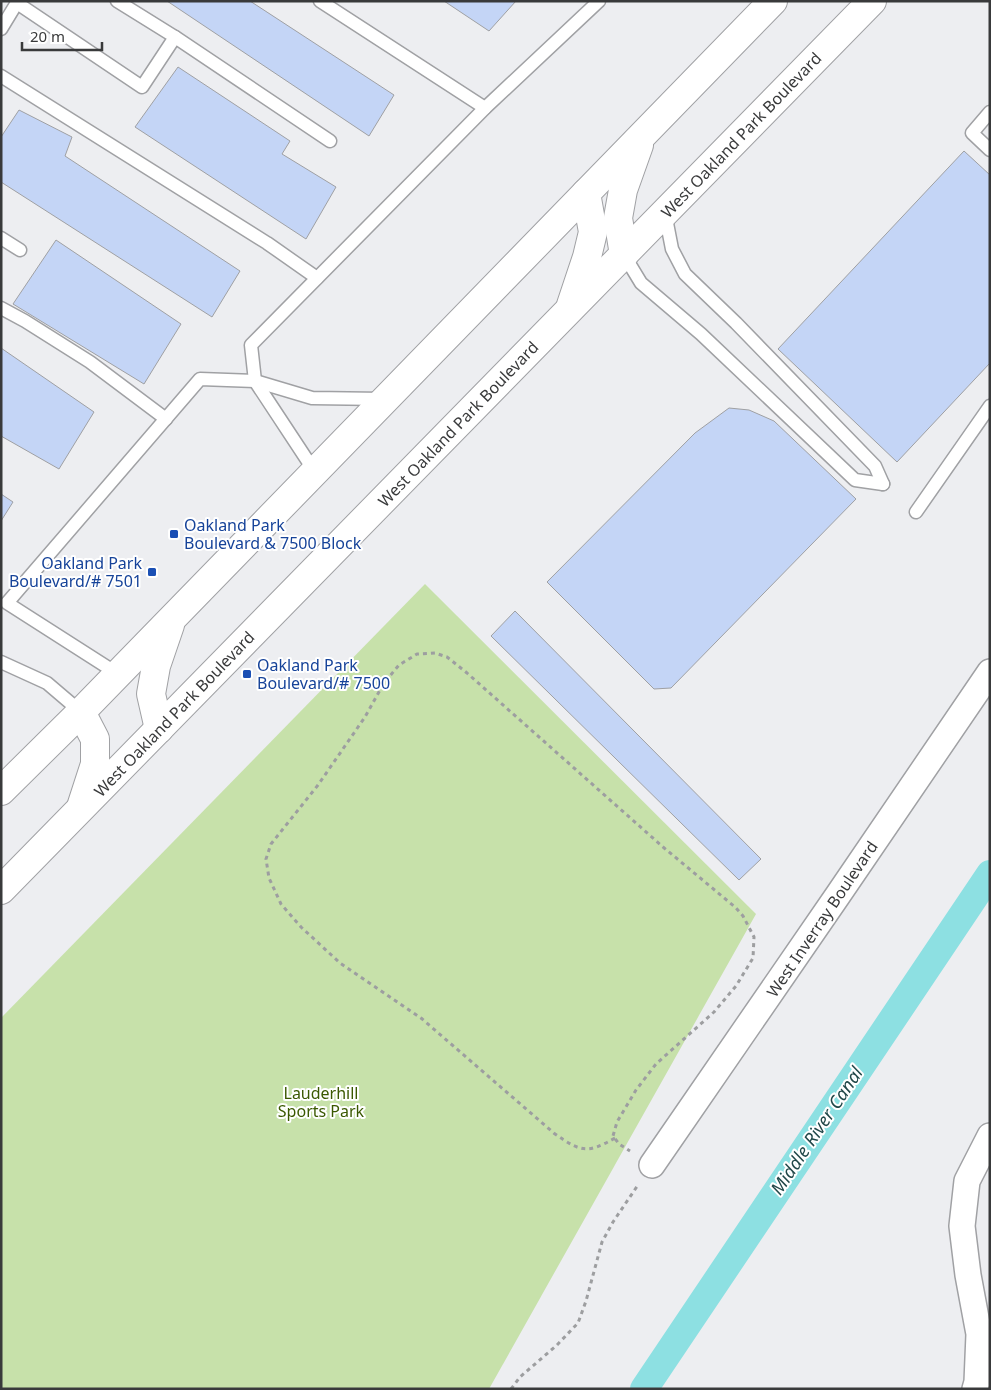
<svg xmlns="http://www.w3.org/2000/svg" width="991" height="1390" font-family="'Noto Sans',sans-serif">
	<rect width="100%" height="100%" fill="#edeef1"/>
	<!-- green -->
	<polygon fill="#c7e1aa" points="425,584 756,914 489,1389 1,1389 1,1018"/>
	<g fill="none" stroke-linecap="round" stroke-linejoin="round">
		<!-- canal -->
		<polyline stroke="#8de0e2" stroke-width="28" points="644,1389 990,874"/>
	</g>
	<!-- building -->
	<g fill="#c4d5f6" stroke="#9fa0a3">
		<polygon points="167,1 250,1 394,95 369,136"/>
		<polygon points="444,1 516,1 489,31"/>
		<polygon points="178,67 290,141 282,154 336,187 306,239 135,127"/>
		<polygon points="19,110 72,137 65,156 240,271 212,317 1,182 1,137"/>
		<polygon points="964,151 990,175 990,363 897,462 778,349"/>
		<polygon points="56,240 181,324 144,384 13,304"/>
		<polygon points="1,348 94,412 59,469 1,436"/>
		<polygon points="729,408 749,410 774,421 856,499 671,688 654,689 547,582 695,433"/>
		<polygon points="1,494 13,502 1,521"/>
		<polygon points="515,611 761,859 739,880 491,636"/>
	</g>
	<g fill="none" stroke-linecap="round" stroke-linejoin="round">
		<defs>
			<g id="lane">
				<polyline points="320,1 485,108"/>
				<polyline points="17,3 142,87 175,37 117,1"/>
				<polyline points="1,29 18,1"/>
				<polyline points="175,37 330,141"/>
				<polyline points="1,76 267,243 317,278"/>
				<polyline points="990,112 972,133 990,150"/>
				<polyline points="665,213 672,249 685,274 736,323 875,466 883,484"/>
				<polyline points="1,238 20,250"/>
				<polyline points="624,255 641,283 701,334 855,480 883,484"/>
				<polyline points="1,308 25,321 90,362 166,419"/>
				<polyline points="315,472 255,381 251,345 485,108 599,1"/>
				<polyline points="916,512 990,406"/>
				<polyline points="1,662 47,683 81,712"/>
				<polyline points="118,674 7,603 200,379 255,381 312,398 384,399"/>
			</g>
			<g id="street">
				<polyline points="652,1165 838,895 990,672"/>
				<polyline points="975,1389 977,1382 979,1334 968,1275 962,1226 967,1181 990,1136"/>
			</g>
			<g id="primary">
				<polyline points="624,255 618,218 623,190 639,145"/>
				<polyline points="571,305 587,257 593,232 586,193"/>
				<polyline points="81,712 95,739 95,764 82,804"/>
				<polyline points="159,729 151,694 156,666 170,625"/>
				<polyline points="1,791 81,712 773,1"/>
				<polyline points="1,890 872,1"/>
			</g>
		</defs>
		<!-- lane casing -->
		<use href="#lane" stroke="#a0a1a4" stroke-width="15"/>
		<!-- street casing -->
		<use href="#street" stroke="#a0a1a4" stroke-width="28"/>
		<!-- primary casing -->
		<use href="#primary" stroke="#a0a1a4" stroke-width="30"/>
		<!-- path -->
		<g stroke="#9d9ea0" stroke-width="3" stroke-dasharray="4 4" stroke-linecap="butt">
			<path d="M615 1138C587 1154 581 1152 555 1134L421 1018 340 963 301 927 281 904 269 878 266 859 271 844 318 785 365 717 384 683 399 665 417 654 435 653 447 657 467 673 663 847 735 907 743 916 754 937 753 958 736 986 714 1012 656 1064 636 1090 617 1122 613 1136 619 1144 630 1151"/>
			<polyline points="511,1389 520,1377 557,1345 578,1323 586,1301 602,1242 613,1222 638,1185"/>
		</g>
		<!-- lane -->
		<use href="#lane" stroke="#fff" stroke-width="12"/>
		<!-- street -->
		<use href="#street" stroke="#fff" stroke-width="25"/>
		<!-- primary -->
		<use href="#primary" stroke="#fff" stroke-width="28"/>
	</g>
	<!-- markers -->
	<g fill="#1a4fb4" stroke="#fff" stroke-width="2">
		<rect x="169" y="529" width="10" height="10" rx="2.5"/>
		<rect x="147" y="567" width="10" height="10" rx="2.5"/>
		<rect x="242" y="669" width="10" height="10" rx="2.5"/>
	</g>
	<g text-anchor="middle" stroke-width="4" stroke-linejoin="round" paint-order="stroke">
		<!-- street labels -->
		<g font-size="16" fill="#393a3b" stroke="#fff">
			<text transform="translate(741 135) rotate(-46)" y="6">West Oakland Park Boulevard</text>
			<text transform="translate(458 424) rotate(-46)" y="6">West Oakland Park Boulevard</text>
			<text transform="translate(174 714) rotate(-46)" y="6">West Oakland Park Boulevard</text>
			<text transform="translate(822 919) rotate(-56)" y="6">West Inverray Boulevard</text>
		</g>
		<!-- transit labels -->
		<g font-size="16" fill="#164399" stroke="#fff" text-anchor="start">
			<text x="184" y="531">Oakland Park<tspan x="184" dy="18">Boulevard &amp; 7500 Block</tspan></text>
			<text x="142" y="569" text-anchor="end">Oakland Park<tspan x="142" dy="18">Boulevard/# 7501</tspan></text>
			<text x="257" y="671">Oakland Park<tspan x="257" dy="18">Boulevard/# 7500</tspan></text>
		</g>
		<!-- park labels -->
		<g font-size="16" fill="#3a5800" stroke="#fff">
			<text x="321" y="1099">Lauderhill<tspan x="321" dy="18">Sports Park</tspan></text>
		</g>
		<!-- water labels -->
		<g font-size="18" font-style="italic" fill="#214849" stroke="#fff">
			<text transform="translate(817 1131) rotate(-56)" y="6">Middle River Canal</text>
		</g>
	</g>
	<!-- border -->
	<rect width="991" height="1390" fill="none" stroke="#393a3b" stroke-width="5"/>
	<!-- scale -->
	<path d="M22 42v8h80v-8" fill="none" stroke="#393a3b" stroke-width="2.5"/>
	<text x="30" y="42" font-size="15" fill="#393a3b" stroke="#ffffff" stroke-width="4" paint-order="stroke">20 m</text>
</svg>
